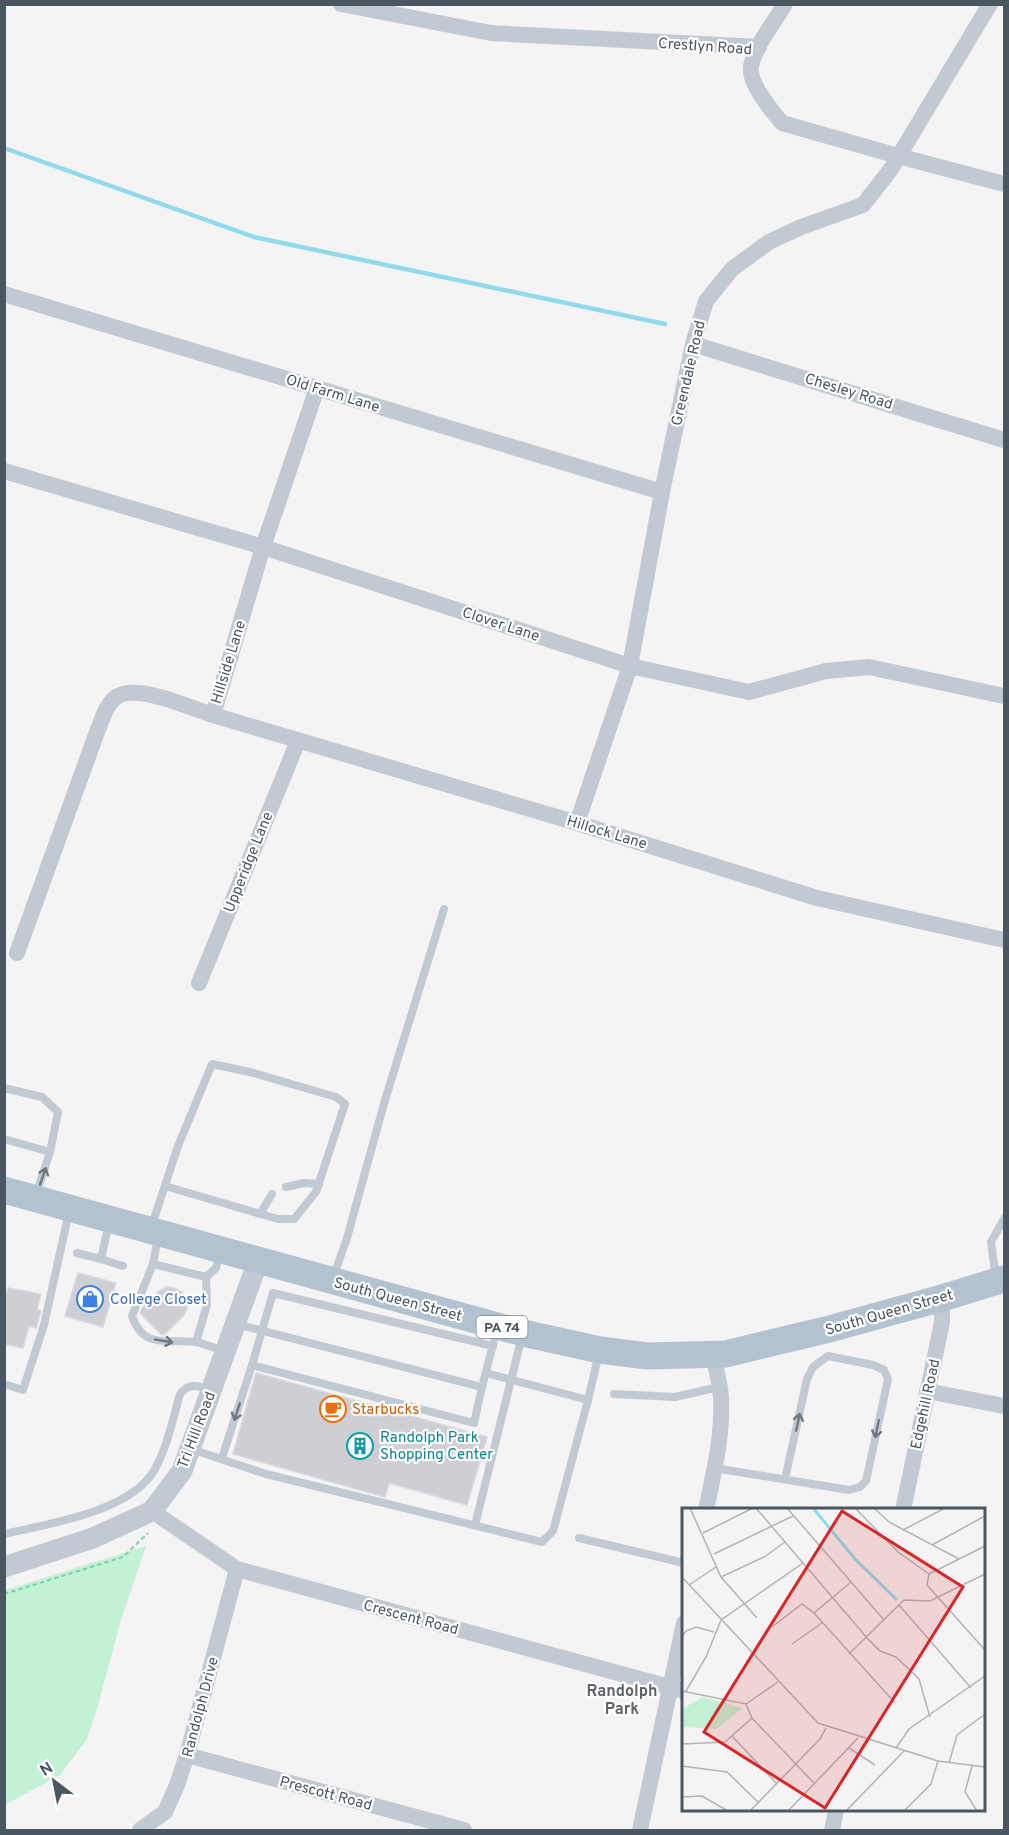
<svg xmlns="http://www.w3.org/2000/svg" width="1009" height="1835" font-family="Overpass,sans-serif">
	<rect width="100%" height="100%" fill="#f5f3f3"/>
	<!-- green -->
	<polygon fill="#c3f1d5" points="146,1546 121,1620 97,1709 87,1739 60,1775 5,1805 5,1590"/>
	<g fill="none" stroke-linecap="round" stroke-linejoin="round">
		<!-- stream -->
		<polyline stroke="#90daee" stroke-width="4.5" points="4,148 254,237 665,324"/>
	</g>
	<!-- building -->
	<g fill="#cdcfd5" stroke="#d7d9de" stroke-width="1.5">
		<polygon points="78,1273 116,1283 103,1327 65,1316"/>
		<polygon points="166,1287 174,1288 182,1292 187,1302 187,1309 183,1316 164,1335 161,1334 140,1313 143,1307 159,1291"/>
		<polygon points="8,1288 41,1294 37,1310 41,1311 36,1328 29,1326 23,1348 4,1344 4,1301"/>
		<polygon points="256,1373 487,1437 467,1505 389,1483 385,1497 233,1454"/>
	</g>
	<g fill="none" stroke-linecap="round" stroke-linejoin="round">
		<!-- path -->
		<polyline stroke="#7ad0a6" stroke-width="2" stroke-dasharray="4.5 3" stroke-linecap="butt" points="4,1594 123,1557 148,1533"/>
		<!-- service -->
		<g stroke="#c1cad2" stroke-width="8">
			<polyline points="4,1088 42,1097 58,1112 50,1152 36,1195"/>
			<polyline points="4,1139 50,1152"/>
			<polyline points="286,1187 304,1183 319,1184"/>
			<polyline points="260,1214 272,1194"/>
			<polyline points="151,1228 178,1146 212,1064 250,1072 336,1097 345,1104 316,1192 294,1219 278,1219 165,1186"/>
			<polyline points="158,1237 153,1264 206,1277 216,1268 220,1254"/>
			<polyline points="77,1253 101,1259 109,1223"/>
			<polyline points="101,1259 123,1266"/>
			<path d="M153 1264 132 1316C144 1351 169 1338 196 1342 205 1344 215 1348 223 1351"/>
			<polyline points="333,1278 347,1238 385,1100 444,909"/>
			<polyline points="996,1278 991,1242 1004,1219"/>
			<polyline points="236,1324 482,1387 497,1329"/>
			<polyline points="196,1342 207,1305 206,1277"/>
			<polyline points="486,1373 588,1400 599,1353"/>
			<polyline points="4,1384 23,1390 44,1325 69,1212"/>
			<polyline points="482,1387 474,1423 252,1365 273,1293 493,1346"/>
			<polyline points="614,1394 675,1397 719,1387"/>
			<polyline points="191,1449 266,1474 542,1542 553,1531 588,1400"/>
			<polyline points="222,1458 252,1365"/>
			<polyline points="714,1468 849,1490 860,1487 866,1481 888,1379 884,1370 873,1365 828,1356 813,1367 807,1379 785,1479"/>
			<polyline points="475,1525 522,1336"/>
			<path d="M4 1534C48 1524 131 1512 155 1469 167 1447 173 1419 180 1394 189 1383 197 1385 210 1390"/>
			<polyline points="579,1538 684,1563"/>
		</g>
		<!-- minor -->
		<g stroke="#c1cad2" stroke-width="16">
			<polyline points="341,4 491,33 759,47"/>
			<path d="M785 4C774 23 756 44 751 66 748 83 772 111 782 123L898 156 1004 184"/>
			<polyline points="4,294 662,492"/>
			<polyline points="693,344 1004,440"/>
			<polyline points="4,471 263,547 630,666 749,692 826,671 869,667 1004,696"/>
			<polyline points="213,715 577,823 817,898 1004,940"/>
			<polyline points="577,823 630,666 662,492 693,344 706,301 732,269 769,242 801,227 863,205 891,169 990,4"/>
			<path d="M17 953 97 732C102 720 106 703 118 696 139 684 190 708 213 715L263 547 317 388"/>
			<polyline points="199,983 298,741"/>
			<polyline points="927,1391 1004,1406"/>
			<path d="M706 1510C714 1472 723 1435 721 1397 720 1383 716 1369 713 1355"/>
			<polyline points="903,1510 942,1322 942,1298"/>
			<polyline points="152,1511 237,1569 684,1691"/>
			<polyline points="187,1755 464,1830"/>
			<polyline points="140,1830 165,1812 177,1785 187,1755 237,1569"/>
			<polyline points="640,1830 684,1623"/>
			<polyline points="832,1830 836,1810"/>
		</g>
		<!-- tertiary -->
		<polyline stroke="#c1cad2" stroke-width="21" points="4,1567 93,1538 152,1511 182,1471 258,1261"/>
		<!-- primary -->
		<polyline stroke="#b3c2d1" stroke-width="27" points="4,1190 523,1333 600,1350 647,1356 725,1354 833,1328 942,1298 1004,1279"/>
	</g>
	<!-- one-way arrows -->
	<defs><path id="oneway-shaft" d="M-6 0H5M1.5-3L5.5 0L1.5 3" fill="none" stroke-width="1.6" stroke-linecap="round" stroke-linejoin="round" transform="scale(1.5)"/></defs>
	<g stroke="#6e7983">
		<use href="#oneway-shaft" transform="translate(43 1176) rotate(-71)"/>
		<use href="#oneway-shaft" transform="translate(164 1341) rotate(10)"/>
		<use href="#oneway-shaft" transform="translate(237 1412) rotate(108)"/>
		<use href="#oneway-shaft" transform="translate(798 1422) rotate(-78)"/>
		<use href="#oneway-shaft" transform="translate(877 1429) rotate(102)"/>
	</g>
	<!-- icons -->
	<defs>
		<symbol id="shop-ring" viewBox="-11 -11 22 22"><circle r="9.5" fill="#fff" stroke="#3f7fe0" stroke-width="1.5"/><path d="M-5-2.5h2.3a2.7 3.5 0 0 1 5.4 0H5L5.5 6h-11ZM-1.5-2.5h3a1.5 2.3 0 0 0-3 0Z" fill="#3f7fe0"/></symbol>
		<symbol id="cafe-ring" viewBox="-11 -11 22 22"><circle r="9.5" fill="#fff" stroke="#e8710a" stroke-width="1.5"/><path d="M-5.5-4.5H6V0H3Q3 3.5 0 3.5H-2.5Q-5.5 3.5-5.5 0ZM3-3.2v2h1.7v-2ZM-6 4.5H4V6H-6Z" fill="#e8710a"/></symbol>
		<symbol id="building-ring" viewBox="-11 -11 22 22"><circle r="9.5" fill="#fff" stroke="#0f9aa8" stroke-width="1.5"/><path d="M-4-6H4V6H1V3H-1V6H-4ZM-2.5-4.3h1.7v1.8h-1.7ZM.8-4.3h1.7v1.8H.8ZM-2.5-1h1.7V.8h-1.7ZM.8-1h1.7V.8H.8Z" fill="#0f9aa8"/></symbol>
	</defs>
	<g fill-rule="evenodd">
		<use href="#shop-ring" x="75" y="1284" width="30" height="30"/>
		<use href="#cafe-ring" x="318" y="1394" width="30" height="30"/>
		<use href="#building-ring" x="345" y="1431" width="30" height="30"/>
	</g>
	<g text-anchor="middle" stroke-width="4.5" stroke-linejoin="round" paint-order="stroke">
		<!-- shield labels -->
		<rect fill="#fff" stroke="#808990" stroke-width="1.5" x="476.5" y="1316" width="51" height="22" rx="4.5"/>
		<g font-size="14" font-weight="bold" fill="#4a5661">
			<text x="502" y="1332">PA 74</text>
		</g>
		<!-- street labels -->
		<g font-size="15" fill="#4a5661" stroke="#fff">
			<text transform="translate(705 46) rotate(4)" y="5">Crestlyn Road</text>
			<text transform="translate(688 373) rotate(-77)" y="5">Greendale Road</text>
			<text transform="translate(849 391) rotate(17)" y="5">Chesley Road</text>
			<text transform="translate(333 393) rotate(17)" y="5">Old Farm Lane</text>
			<text transform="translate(501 624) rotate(18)" y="5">Clover Lane</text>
			<text transform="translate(228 662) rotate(-73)" y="5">Hillside Lane</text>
			<text transform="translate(607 832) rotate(17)" y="5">Hillock Lane</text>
			<text transform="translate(248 862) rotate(-68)" y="5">Upperidge Lane</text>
			<text transform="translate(398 1299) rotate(15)" y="5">South Queen Street</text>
			<text transform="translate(889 1312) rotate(-16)" y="5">South Queen Street</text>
			<text transform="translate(925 1404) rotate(-78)" y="5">Edgehill Road</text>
			<text transform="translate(196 1430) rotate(-69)" y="5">Tri Hill Road</text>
			<text transform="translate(411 1617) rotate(15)" y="5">Crescent Road</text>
			<text transform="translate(200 1707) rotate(-75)" y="5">Randolph Drive</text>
			<text transform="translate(326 1793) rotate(15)" y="5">Prescott Road</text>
		</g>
		<!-- shop labels -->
		<g font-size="15" fill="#366cbe" stroke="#fff" text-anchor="start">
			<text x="110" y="1304">College Closet</text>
		</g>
		<!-- food labels -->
		<g font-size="15" fill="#c56008" stroke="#fff" text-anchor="start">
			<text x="352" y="1414">Starbucks</text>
		</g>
		<!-- culture labels -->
		<g font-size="15" fill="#0d838f" stroke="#fff" text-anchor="start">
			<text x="380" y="1442">Randolph Park<tspan x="380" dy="17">Shopping Center</tspan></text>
		</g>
		<!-- neighbourhood labels -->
		<g font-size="16" font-weight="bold" fill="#5f6368" stroke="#fff">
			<text x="622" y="1696">Randolph<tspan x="622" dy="18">Park</tspan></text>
		</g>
	</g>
	<!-- overview -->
	<g transform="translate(682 1508)">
		<rect width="303" height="303" fill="#f5f3f3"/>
		<path d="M20 189 61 200 34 221 0 219V201Z" fill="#c3f1d5"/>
		<path fill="none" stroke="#90daee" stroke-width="3" d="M131 0 173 51 215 92"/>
		<path fill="none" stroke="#b1b4b9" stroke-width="1.5" d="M8 0 39 69 75 110M74 0 186 131 198 143 214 149 237 171 248 209M105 0 202 112M173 0 216 44 247 66M192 0 207 14 277 51M221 22 263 0M21 25 71 0M250 37 303 8M32 46 111 8M247 66 245 77 303 142M247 66 303 38M0 69 136 215 256 253 303 259M39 69 82 49 103 34M7 77 34 59M217 97 289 180M132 105 213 195M90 119 120 96 132 105 169 74M0 129 4 123 14 119 32 124M110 136 140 115M167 146 222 92 248 93 303 66M0 183 64 196 96 174M4 183 24 149 39 112 121 55M64 196 70 210 132 275M50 228 95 276M0 236 43 234 70 210M167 240 193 257M214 240 227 221 303 168M267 255 275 227 303 206M0 258 45 264 77 295M290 258 283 284 295 303M0 289 20 288 46 303M68 303 138 231 144 220M106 303 176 230M164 303 222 243M222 303 249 276 256 253"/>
		<path fill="#d62828" fill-opacity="0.15" stroke="#d62828" stroke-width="3" d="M160 3 281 79 143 300 22 224Z"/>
		<rect width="303" height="303" fill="none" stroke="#4a5661" stroke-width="3"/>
	</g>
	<!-- border -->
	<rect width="1009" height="1835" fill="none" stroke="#4a5661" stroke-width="12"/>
	<!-- north arrow -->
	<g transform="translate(54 1781) rotate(328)" stroke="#ffffff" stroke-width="4.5" paint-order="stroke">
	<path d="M0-4.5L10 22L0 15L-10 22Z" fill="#4a5661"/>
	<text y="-9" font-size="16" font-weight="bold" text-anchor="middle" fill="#4a5661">N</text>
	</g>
</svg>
